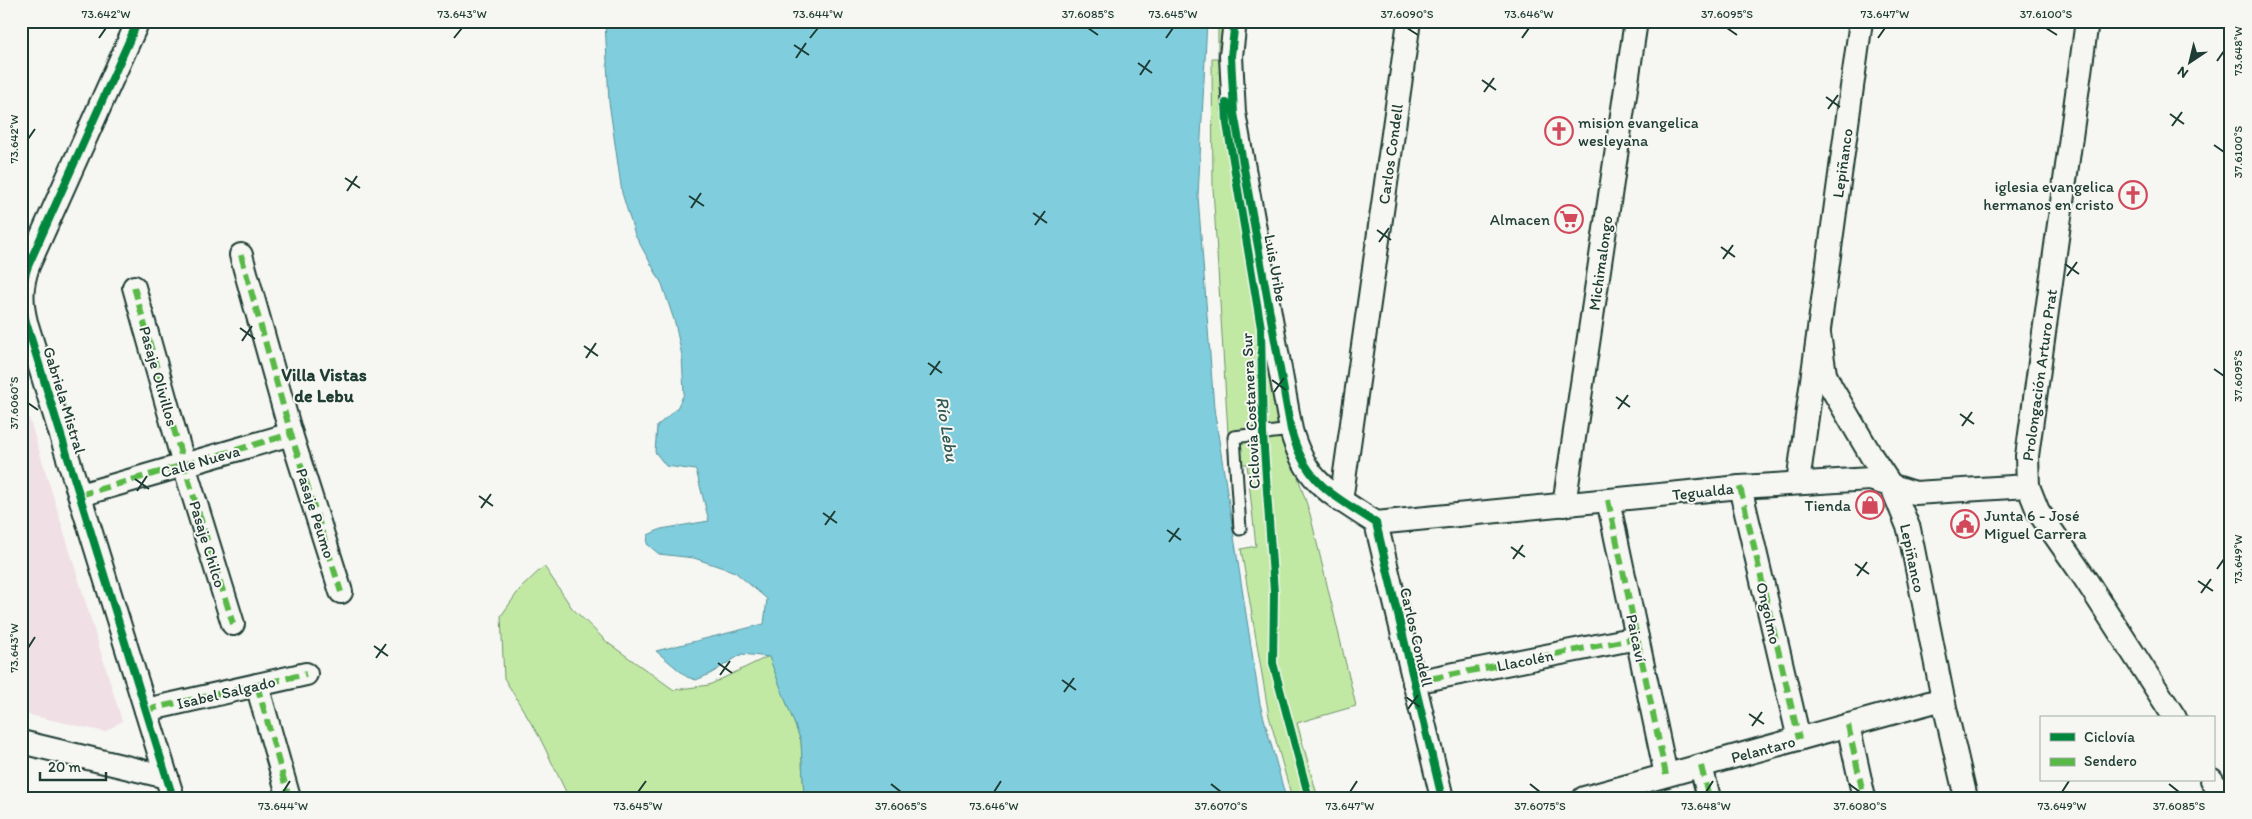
<svg xmlns="http://www.w3.org/2000/svg" width="2252" height="819" font-family="Itim,sans-serif">
	<rect width="100%" height="100%" fill="#f6f6f2"/>
	<filter id="ink" filterUnits="userSpaceOnUse"><feTurbulence type="fractalNoise" baseFrequency=".02" numOctaves="2"/><feDisplacementMap in="SourceGraphic" scale="10" xChannelSelector="R" yChannelSelector="G"/><feConvolveMatrix kernelMatrix="1 2 1 2 8 2 1 2 1" color-interpolation-filters="sRGB"/></filter>
	<g filter="url(#ink)">
		<!-- built -->
		<polygon fill="#f0e0e6" points="27,411 122,721 105,732 21,713 21,413"/>
		<!-- green -->
		<g fill="#c2e9a4" stroke="#70936c">
			<polygon points="1213,21 1230,21 1276,384 1296,471 1310,514 1356,706 1297,723 1318,798 1292,798 1269,716 1241,549 1256,546 1247,464 1230,465 1213,188 1212,58 1218,58 1218,29 1212,28"/>
			<polygon points="544,566 572,608 608,643 674,690 709,685 769,656 801,741 804,798 569,798 540,738 504,678 501,616 520,589"/>
		</g>
		<!-- water -->
		<polygon fill="#7fcddd" stroke="#599399" points="605,21 1207,21 1198,196 1214,408 1260,704 1286,798 804,798 801,741 769,657 742,654 710,674 696,680 687,677 656,651 764,624 767,599 735,572 694,558 659,554 647,544 648,535 661,529 709,521 696,470 666,466 655,452 657,426 677,408 684,394 682,356 675,323 662,284 635,235 622,193 609,102"/>
		<g fill="none" stroke-linecap="round" stroke-linejoin="round">
			<defs>
				<polyline id="lane" points="1240,529 1234,437 1291,430"/>
				<g id="street">
					<path d="M138 21 28 266C21 286 21 302 26 322L173 798"/>
					<path d="M1235 21 1231 56 1234 113 1291 430C1306 484 1332 494 1376 523L1442 798"/>
					<polyline points="2087,21 2027,456 2028,486 2038,511 2084,577 2175,718"/>
					<polyline points="241,255 291,434 341,592"/>
					<polyline points="134,287 184,465 233,624"/>
					<polyline points="1819,334 1825,374 1831,387 1872,457 1892,487 1909,529 1943,699 1966,798"/>
					<polyline points="1798,483 1861,21"/>
					<polyline points="1740,487 1799,739"/>
					<polyline points="80,495 291,434"/>
					<polyline points="1608,500 1666,775"/>
					<polyline points="1341,501 1409,21"/>
					<polyline points="1564,505 1636,21"/>
					<polyline points="1376,523 1740,487 1870,479 1915,493 2028,486"/>
					<polyline points="1414,682 1637,638"/>
					<polyline points="257,685 289,798"/>
					<polyline points="146,710 306,674"/>
					<polyline points="1848,725 1864,798"/>
					<polyline points="21,742 167,777"/>
					<polyline points="1701,766 1709,798"/>
					<polyline points="2212,780 2223,798"/>
					<polyline points="1584,798 1943,699"/>
				</g>
			</defs>
			<!-- lane casing -->
			<use href="#lane" stroke="#1f3d34" stroke-width="15"/>
			<!-- street casing -->
			<use href="#street" stroke="#1f3d34" stroke-width="26"/>
			<!-- lane -->
			<use href="#lane" stroke="#f6f6f2" stroke-width="11"/>
			<!-- street -->
			<use href="#street" stroke="#f6f6f2" stroke-width="22"/>
			<!-- quiet -->
			<g stroke="#58b947" stroke-width="6" stroke-dasharray="12 6" stroke-linecap="butt">
				<polyline points="241,255 291,434 341,592"/>
				<polyline points="134,287 184,465 233,624"/>
				<polyline points="1740,487 1799,739"/>
				<polyline points="80,495 291,434"/>
				<polyline points="1608,500 1666,775"/>
				<polyline points="1414,682 1637,638"/>
				<polyline points="257,685 289,798"/>
				<polyline points="146,710 306,674"/>
				<polyline points="1848,725 1864,798"/>
				<polyline points="1701,766 1709,798"/>
			</g>
			<defs>
				<g id="cycleway">
					<path d="M138 21 28 266C21 286 21 302 26 322L173 798"/>
					<path d="M1235 21 1231 56 1234 113 1291 430C1306 484 1332 494 1376 523L1442 798"/>
					<polyline points="1226,103 1227,124 1261,328 1263,434 1274,592 1273,663 1309,798"/>
				</g>
			</defs>
			<!-- cycleway casing -->
			<use href="#cycleway" stroke="#f6f6f2" stroke-width="11"/>
			<!-- cycleway -->
			<use href="#cycleway" stroke="#00873e" stroke-width="8"/>
		</g>
	</g>
	<!-- ticks -->
	<path fill="none" stroke="#1f3d34" stroke-width="2" d="M1088 28 1098 35M1407 28 1418 35M1727 28 1737 35M2046 28 2057 35M99 38 106 28M454 38 462 28M810 38 818 28M1166 38 1173 28M1522 38 1529 28M1878 38 1885 28M794 45 809 55M796 58 806 43M2217 61 2224 51M1138 63 1152 73M1140 75 1150 60M1482 80 1496 90M1484 92 1494 78M1826 97 1840 107M1828 109 1838 95M2170 114 2184 124M2172 126 2182 112M28 139 35 129M2214 145 2224 152M345 178 360 188M347 191 357 176M689 196 704 206M691 208 701 193M1033 213 1047 223M1035 225 1045 211M1377 230 1391 240M1379 242 1389 228M1721 247 1735 257M1723 259 1733 245M2065 264 2079 274M2067 276 2077 262M240 328 255 339M242 341 252 326M584 346 598 356M586 358 596 343M928 363 942 373M2214 369 2224 376M930 375 940 361M1272 380 1286 390M1274 392 1284 378M1616 397 1630 407M28 403 38 410M1618 409 1628 395M1960 414 1974 424M1962 426 1972 412M135 479 149 489M137 491 147 476M479 496 493 506M481 508 491 494M823 513 837 523M825 525 835 511M1167 530 1181 540M1169 542 1179 528M1511 547 1525 557M1513 559 1523 545M1855 564 1869 574M2217 569 2224 559M1857 576 1867 562M2198 581 2213 591M2201 593 2211 579M374 646 388 656M28 648 35 637M376 658 386 644M718 663 732 673M720 675 730 661M1062 680 1076 690M1064 692 1074 678M1406 697 1420 707M1408 709 1418 695M1749 714 1764 724M1752 726 1762 712M891 784 901 792M1211 784 1221 792M1530 784 1540 792M1849 784 1860 792M2169 784 2179 792M283 792 290 781M638 792 646 781M994 792 1001 781M1350 792 1357 781M1706 792 1713 781M2062 792 2069 781"/>
	<!-- icons -->
	<defs>
		<symbol id="church-ring" viewBox="-11 -11 22 22"><circle r="9.5" fill="#f6f6f2" stroke="#d1495b" stroke-width="1.5"/><path d="M-1.2-6h2.4v3.5h3.3v2.4h-3.3V6h-2.4V-.1h-3.3v-2.4h3.3Z" fill="#d1495b"/></symbol>
		<symbol id="supermarket-ring" viewBox="-11 -11 22 22"><circle r="9.5" fill="#f6f6f2" stroke="#d1495b" stroke-width="1.5"/><path d="M-6-5.5h2.5l.6 2H6L4.5 2H-2.5L-4.4-4H-6ZM-1.5 3.2a1.3 1.3 0 1 0 .1 0ZM3 3.2a1.3 1.3 0 1 0 .1 0Z" fill="#d1495b"/></symbol>
		<symbol id="shop-ring" viewBox="-11 -11 22 22"><circle r="9.5" fill="#f6f6f2" stroke="#d1495b" stroke-width="1.5"/><path d="M-5-2.5h2.3a2.7 3.5 0 0 1 5.4 0H5L5.5 6h-11ZM-1.5-2.5h3a1.5 2.3 0 0 0-3 0Z" fill="#d1495b"/></symbol>
		<symbol id="civic-ring" viewBox="-11 -11 22 22"><circle r="9.5" fill="#f6f6f2" stroke="#d1495b" stroke-width="1.5"/><path d="M-.6-6.5H3V-4.5H.6V-3L4-1V1h2V6H-6V1h2V-1L-.6-3ZM-1.2 2.5V6h2.4V2.5Z" fill="#d1495b"/></symbol>
	</defs>
	<g fill-rule="evenodd">
		<use href="#church-ring" x="1543" y="115" width="32" height="32"/>
		<use href="#church-ring" x="2117" y="179" width="32" height="32"/>
		<use href="#supermarket-ring" x="1553" y="203" width="32" height="32"/>
		<use href="#shop-ring" x="1854" y="489" width="32" height="32"/>
		<use href="#civic-ring" x="1949" y="508" width="32" height="32"/>
	</g>
	<g text-anchor="middle" stroke-width="4" stroke-linejoin="round" paint-order="stroke">
		<!-- poi labels -->
		<g font-size="16" fill="#1f3d34" stroke="#f6f6f2" text-anchor="end">
			<text x="1578" y="128" text-anchor="start">mision evangelica<tspan x="1578" dy="18">wesleyana</tspan></text>
			<text x="2114" y="192">iglesia evangelica<tspan x="2114" dy="18">hermanos en cristo</tspan></text>
			<text x="1550" y="225">Almacen</text>
			<text x="1851" y="511">Tienda</text>
			<text x="1984" y="521" text-anchor="start">Junta 6 - José<tspan x="1984" dy="18">Miguel Carrera</tspan></text>
		</g>
		<!-- street labels -->
		<g font-size="16" fill="#1f3d34" stroke="#f6f6f2">
			<text transform="translate(1390 154) rotate(-82)" y="6">Carlos Condell</text>
			<text transform="translate(1842 163) rotate(-82)" y="6">Lepiñanco</text>
			<text transform="translate(1600 263) rotate(-82)" y="6">Michimalongo</text>
			<text transform="translate(1276 268) rotate(80)" y="6">Luis Uribe</text>
			<text transform="translate(2039 375) rotate(-82)" y="6">Prolongación Arturo Prat</text>
			<text transform="translate(159 376) rotate(74)" y="6">Pasaje Olivillos</text>
			<text transform="translate(65 400) rotate(73)" y="6">Gabriela Mistral</text>
			<text transform="translate(1250 411) rotate(-93)" y="6">Ciclovia Costanera Sur</text>
			<text transform="translate(200 461) rotate(-16)" y="6">Calle Nueva</text>
			<text transform="translate(1703 491) rotate(-6)" y="6">Tegualda</text>
			<text transform="translate(316 513) rotate(72)" y="6">Pasaje Peumo</text>
			<text transform="translate(208 544) rotate(73)" y="6">Pasaje Chilco</text>
			<text transform="translate(1913 558) rotate(78)" y="6">Lepiñanco</text>
			<text transform="translate(1769 613) rotate(77)" y="6">Ongolmo</text>
			<text transform="translate(1417 637) rotate(77)" y="6">Carlos Condell</text>
			<text transform="translate(1637 638) rotate(78)" y="6">Paicaví</text>
			<text transform="translate(1525 660) rotate(-11)" y="6">Llacolén</text>
			<text transform="translate(226 692) rotate(-13)" y="6">Isabel Salgado</text>
			<text transform="translate(1763 749) rotate(-15)" y="6">Pelantaro</text>
		</g>
		<!-- neighbourhood labels -->
		<g font-size="18" font-weight="bold" fill="#1f3d34" stroke="#f6f6f2">
			<text x="324" y="381">Villa Vistas<tspan x="324" dy="21">de Lebu</tspan></text>
		</g>
		<!-- water labels -->
		<g font-size="18" font-style="italic" fill="#325a56" stroke="#f6f6f2">
			<text transform="translate(947 429) rotate(81)" y="6">Río Lebu</text>
		</g>
	</g>
	<!-- margin -->
	<rect width="2252" height="819" fill="none" stroke="#f6f6f2" stroke-width="55"/>
	<!-- legend -->
	<rect x="2040" y="716" width="175" height="65" fill="#f6f6f2" stroke="#a0aca6"/>
	<rect x="2050" y="733" width="25" height="8" fill="#00873e" stroke="#a0aca6"/>
	<text x="2084" y="742" font-size="15" fill="#1f3d34">Ciclovía</text>
	<rect x="2050" y="758" width="25" height="8" fill="#58b947" stroke="#a0aca6"/>
	<text x="2084" y="766" font-size="15" fill="#1f3d34">Sendero</text>
	<!-- north arrow -->
	<g transform="translate(2190 62) rotate(215)" stroke="#f6f6f2" stroke-width="4" paint-order="stroke">
	<path d="M0-4L9 19L0 12L-9 19Z" fill="#1f3d34"/>
	<text y="-8" font-size="14" font-weight="bold" text-anchor="middle" fill="#1f3d34">N</text>
	</g>
	<!-- scale -->
	<path d="M40 772v8h66v-8" fill="none" stroke="#1f3d34" stroke-width="2.5"/>
	<text x="48" y="772" font-size="15" fill="#1f3d34" stroke="#f6f6f2" stroke-width="4" paint-order="stroke">20 m</text>
	<rect x="28" y="28" width="2196" height="764" fill="none" stroke="#1f3d34" stroke-width="2"/>
	<g font-size="12" text-anchor="middle" fill="#1f3d34">
		<text x="106" y="18">73.642°W</text>
		<text x="462" y="18">73.643°W</text>
		<text x="818" y="18">73.644°W</text>
		<text x="1088" y="18">37.6085°S</text>
		<text x="1173" y="18">73.645°W</text>
		<text x="1407" y="18">37.6090°S</text>
		<text x="1529" y="18">73.646°W</text>
		<text x="1727" y="18">37.6095°S</text>
		<text x="1885" y="18">73.647°W</text>
		<text x="2046" y="18">37.6100°S</text>
		<text transform="translate(2238 51) rotate(-90)" y="4">73.648°W</text>
		<text transform="translate(14 139) rotate(-90)" y="4">73.642°W</text>
		<text transform="translate(2238 152) rotate(-90)" y="4">37.6100°S</text>
		<text transform="translate(2238 376) rotate(-90)" y="4">37.6095°S</text>
		<text transform="translate(14 403) rotate(-90)" y="4">37.6060°S</text>
		<text transform="translate(2238 559) rotate(-90)" y="4">73.649°W</text>
		<text transform="translate(14 648) rotate(-90)" y="4">73.643°W</text>
		<text x="283" y="810">73.644°W</text>
		<text x="638" y="810">73.645°W</text>
		<text x="901" y="810">37.6065°S</text>
		<text x="994" y="810">73.646°W</text>
		<text x="1221" y="810">37.6070°S</text>
		<text x="1350" y="810">73.647°W</text>
		<text x="1540" y="810">37.6075°S</text>
		<text x="1706" y="810">73.648°W</text>
		<text x="1860" y="810">37.6080°S</text>
		<text x="2062" y="810">73.649°W</text>
		<text x="2179" y="810">37.6085°S</text>
	</g>
</svg>
